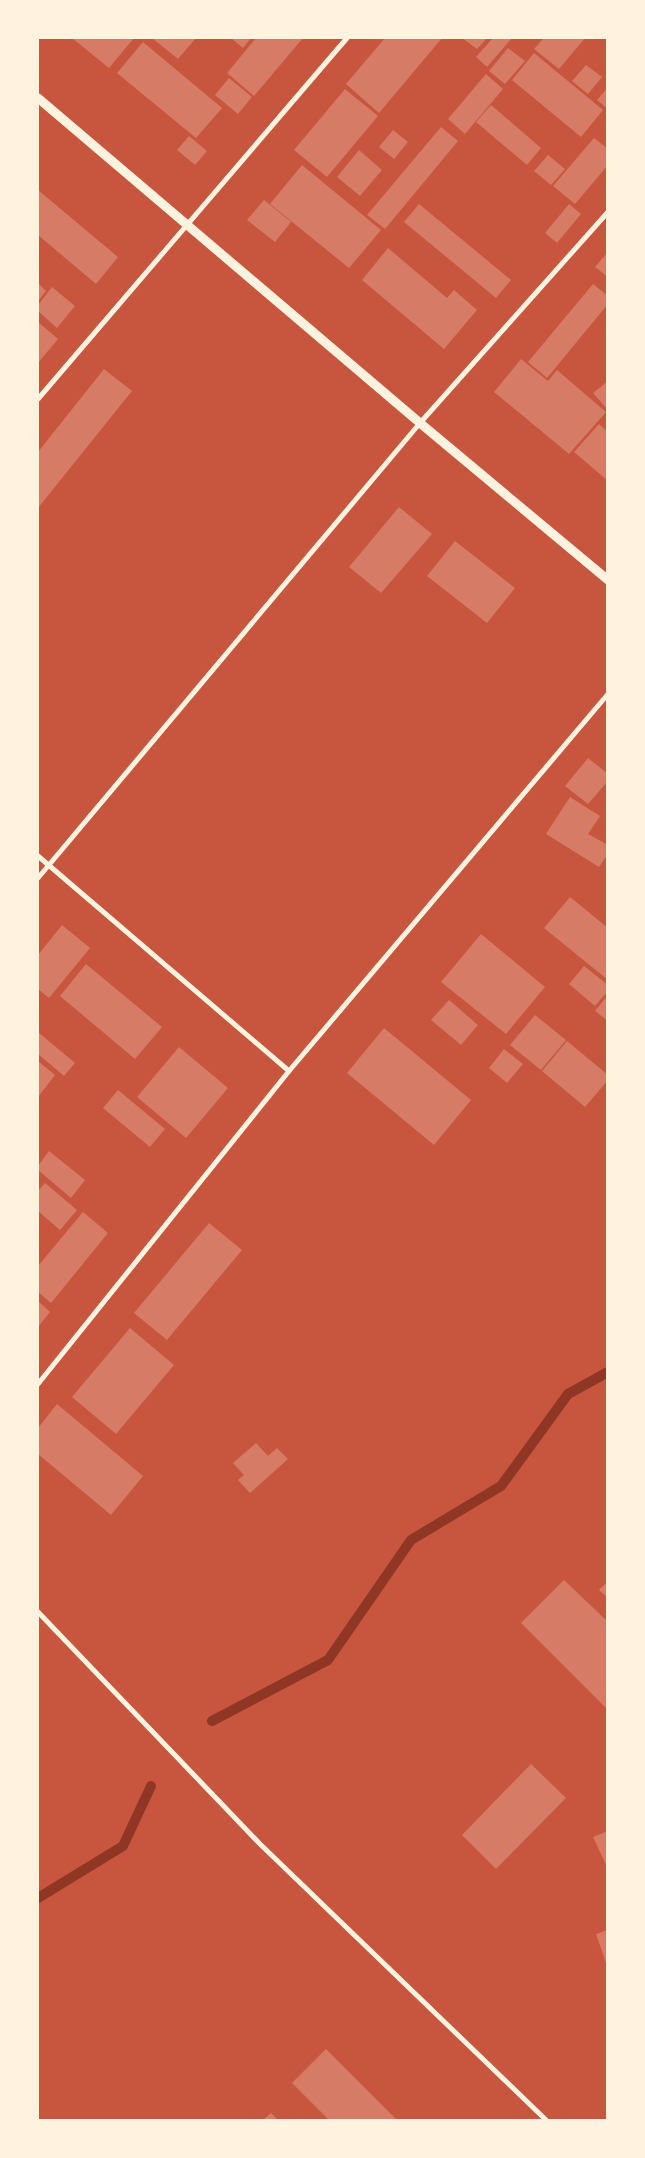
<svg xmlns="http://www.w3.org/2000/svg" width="645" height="2158" font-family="'Work Sans',sans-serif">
	<rect width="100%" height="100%" fill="#c8553d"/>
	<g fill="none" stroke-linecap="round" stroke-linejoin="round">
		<!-- stream -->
		<g stroke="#8f3625" stroke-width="10">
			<polyline points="212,1721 328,1660 411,1540 501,1486 568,1394 608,1372"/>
			<polyline points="38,1898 123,1846 151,1786"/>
		</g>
	</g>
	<!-- building -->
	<g fill="#d67c66">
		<polygon points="72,38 134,38 109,68"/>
		<polygon points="152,38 196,38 178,59"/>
		<polygon points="231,38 251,38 243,48"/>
		<polygon points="256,38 303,38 254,96 227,73"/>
		<polygon points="385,38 442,38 379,113 346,84"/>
		<polygon points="462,38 487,38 477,49"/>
		<polygon points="493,38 512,38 487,67 476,57"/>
		<polygon points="544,38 585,38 559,69 534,49"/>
		<polygon points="143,42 222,108 196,138 117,73"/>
		<polygon points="508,48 525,61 505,84 489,71"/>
		<polygon points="534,53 603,110 581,137 512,80"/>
		<polygon points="586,65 602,77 588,94 572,81"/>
		<polygon points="486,74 503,89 465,134 448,119"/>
		<polygon points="229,78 252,97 238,114 215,95"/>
		<polygon points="608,87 608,109 597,100"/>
		<polygon points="345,89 378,116 327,177 294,150"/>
		<polygon points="491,105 541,148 527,165 476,122"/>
		<polygon points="441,127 458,141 385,229 367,215"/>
		<polygon points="393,130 408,142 394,159 379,147"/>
		<polygon points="189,136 207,151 195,165 177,150"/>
		<polygon points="594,138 608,149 608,165 575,204 553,186"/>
		<polygon points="359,150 382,170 360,196 337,177"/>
		<polygon points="548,155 565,169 551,185 534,171"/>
		<polygon points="302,165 381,230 349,268 270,204"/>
		<polygon points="38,190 118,257 96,284 38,235"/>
		<polygon points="264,200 291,222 275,242 247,220"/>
		<polygon points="419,204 511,280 496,298 404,222"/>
		<polygon points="569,204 581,214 557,243 545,233"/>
		<polygon points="388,248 447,298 454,290 477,310 444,349 362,280"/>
		<polygon points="608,252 608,277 595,267"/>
		<polygon points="38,283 46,291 38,301"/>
		<polygon points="593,284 608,296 608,304 547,378 528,362"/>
		<polygon points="52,287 75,306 57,328 38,311 38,305"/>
		<polygon points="38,322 58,339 38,363"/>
		<polygon points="521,359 548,381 557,370 606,412 569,454 494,392"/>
		<polygon points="104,369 132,391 38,508 38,452"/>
		<polygon points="608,381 608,410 593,393"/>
		<polygon points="599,424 608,432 608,481 574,452"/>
		<polygon points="399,507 432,534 381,593 349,567"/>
		<polygon points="455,541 515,588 487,623 427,576"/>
		<polygon points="588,758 608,774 608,781 588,804 565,786"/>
		<polygon points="570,797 600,816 588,834 608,845 608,854 599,867 546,834"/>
		<polygon points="570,897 608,928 608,980 544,928"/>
		<polygon points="62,925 90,948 49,998 38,989 38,955"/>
		<polygon points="481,934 545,987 506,1034 441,982"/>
		<polygon points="86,964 162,1027 135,1059 60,996"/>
		<polygon points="584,966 608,985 608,991 595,1006 569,984"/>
		<polygon points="608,995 608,1021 595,1011"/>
		<polygon points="449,1000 478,1025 461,1045 431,1020"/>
		<polygon points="535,1015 566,1040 541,1070 510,1045"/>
		<polygon points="384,1028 471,1100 434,1145 347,1073"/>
		<polygon points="38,1032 75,1063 64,1076 38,1054"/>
		<polygon points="567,1041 608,1075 608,1080 585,1107 542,1071"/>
		<polygon points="179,1047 228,1088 186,1138 137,1097"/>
		<polygon points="504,1049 523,1064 507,1083 489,1068"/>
		<polygon points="38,1061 55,1075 38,1097"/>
		<polygon points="118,1090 165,1129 150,1147 103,1108"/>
		<polygon points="49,1151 85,1180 71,1198 38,1170 38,1166"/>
		<polygon points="45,1183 77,1210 60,1230 38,1211 38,1191"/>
		<polygon points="83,1212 108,1233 51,1303 38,1292 38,1266"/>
		<polygon points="209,1223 242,1250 167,1340 134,1313"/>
		<polygon points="38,1301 50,1312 38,1327"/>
		<polygon points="130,1328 174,1365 116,1434 72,1397"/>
		<polygon points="57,1404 143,1476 111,1515 38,1454 38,1428"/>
		<polygon points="256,1443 268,1456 277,1448 288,1459 250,1493 238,1480 244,1475 233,1463"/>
		<polygon points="564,1580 608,1622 606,1708 521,1623"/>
		<polygon points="608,1581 608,1598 599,1590"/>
		<polygon points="531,1764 566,1798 496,1869 462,1835"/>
		<polygon points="608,1831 608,1869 593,1837"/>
		<polygon points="608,1930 608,1966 607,1966 596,1934"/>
		<polygon points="326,2049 397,2120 329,2120 292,2083"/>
		<polygon points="271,2113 278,2120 263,2120"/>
	</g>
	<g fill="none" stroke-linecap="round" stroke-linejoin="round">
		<!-- minor -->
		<g stroke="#fff3e0" stroke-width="5">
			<polyline points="38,399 347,38"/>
			<polyline points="38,856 289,1071"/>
			<polyline points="38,878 420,423 608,212"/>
			<polyline points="38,1384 289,1071 608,694"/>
			<polyline points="38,1612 260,1844 546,2120"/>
		</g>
		<!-- tertiary -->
		<polyline stroke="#fff3e0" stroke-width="9" points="38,98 420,423 608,580"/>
	</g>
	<!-- border -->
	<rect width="645" height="2158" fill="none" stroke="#fff3e0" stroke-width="78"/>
</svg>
